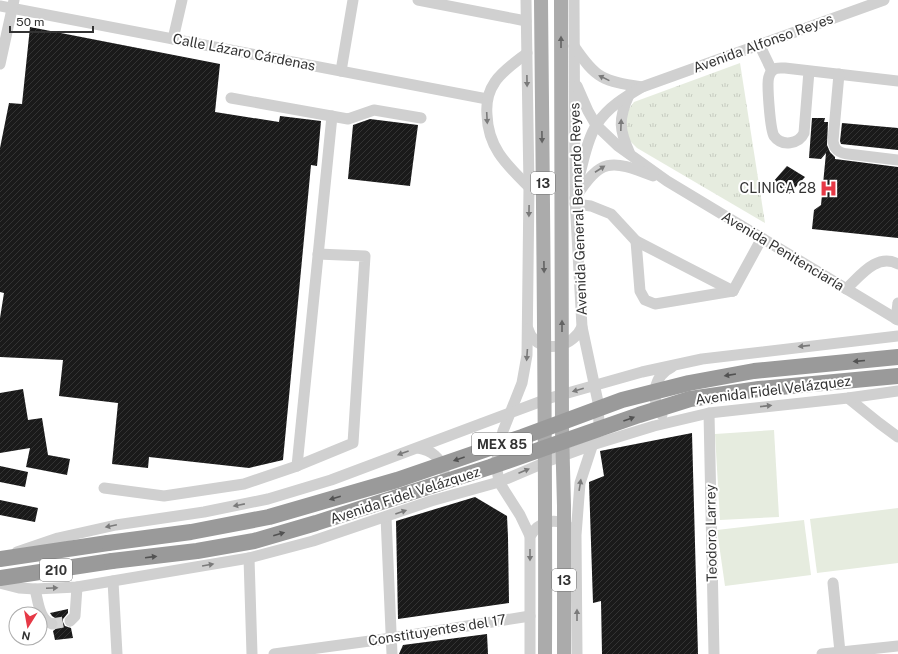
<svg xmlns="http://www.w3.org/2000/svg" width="898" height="654" font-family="'Public Sans',sans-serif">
	<defs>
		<pattern id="grass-tufts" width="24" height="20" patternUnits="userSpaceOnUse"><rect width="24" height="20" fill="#e6ecdf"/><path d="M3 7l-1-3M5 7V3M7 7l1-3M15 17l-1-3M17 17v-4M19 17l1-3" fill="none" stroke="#c6cbc0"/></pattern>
		<pattern id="building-hatch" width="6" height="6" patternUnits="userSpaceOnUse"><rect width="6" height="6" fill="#1a1a1a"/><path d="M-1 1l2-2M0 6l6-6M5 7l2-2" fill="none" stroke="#333"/></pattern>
	</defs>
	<rect width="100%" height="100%" fill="#fff"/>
	<!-- grass -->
	<polygon fill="url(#grass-tufts)" points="740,63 765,223 637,148 630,141 626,134 626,113 634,102"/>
	<!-- pitch -->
	<g fill="#e6ecdf">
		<polygon points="774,430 779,517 720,520 715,434"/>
		<polygon points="898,508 898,563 817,573 810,519"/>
		<polygon points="804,520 811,575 725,586 717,530"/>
	</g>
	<!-- building -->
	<g fill="url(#building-hatch)">
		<polygon points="30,27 220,64 215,112 279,122 280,116 321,121 317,166 311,165 283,460 249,468 149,457 148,468 112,464 118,403 59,396 63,360 0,357 0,318 4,293 0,292 0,148 9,103 22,104"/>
		<polygon points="812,118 825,118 824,122 828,122 827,145 830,152 835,157 835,159 898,167 898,238 812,229 814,210 821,205 826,153 821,159 809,158"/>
		<polygon points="370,119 418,125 410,186 348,179 353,125"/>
		<polygon points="842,123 898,128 898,150 841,144 840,141"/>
		<polygon points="787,166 805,177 789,194 773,182"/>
		<polygon points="23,389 28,420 42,418 48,455 70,459 67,475 26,467 30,448 0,453 0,393"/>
		<polygon points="692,433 698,654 602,654 601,601 593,603 589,482 604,476 600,451"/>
		<polygon points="0,466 28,472 25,487 0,482"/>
		<polygon points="475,497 507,516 508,537 509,603 398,619 396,521"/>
		<polygon points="0,500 38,508 35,522 0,515"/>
		<polygon points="68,609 68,613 63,619 63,622 65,626 71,628 73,638 55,640 53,631 58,627 59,623 58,620 52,616 50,613"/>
		<polygon points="487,634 488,654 399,654 403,645"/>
	</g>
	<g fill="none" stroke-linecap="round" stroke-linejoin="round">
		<!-- minor-tunnel -->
		<polyline stroke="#d6d6d6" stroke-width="11" stroke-dasharray="11 5.5" stroke-linecap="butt" points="52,624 70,621"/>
		<!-- minor -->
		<g stroke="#d0d0d0" stroke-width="11">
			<polyline points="418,0 526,21"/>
			<polyline points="526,0 529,187 527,355 522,383 503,431 496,463 499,482 520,515 530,536 530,654"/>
			<polyline points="574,0 575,198 582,327 598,402 599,425 580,483 576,535 577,654"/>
			<polyline points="0,6 487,99"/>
			<polyline points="173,39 182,0"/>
			<polyline points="759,44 772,71"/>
			<path d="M574 46C596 79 603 81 642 87"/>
			<path d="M527 53C516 62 502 71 495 82 488 92 486 103 487 115 488 148 507 165 529 187"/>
			<polyline points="0,64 14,0"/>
			<polyline points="341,71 353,0"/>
			<path d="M809 71 804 133C799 144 782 147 774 136 770 129 768 93 768 84 768 80 769 75 771 72 775 67 779 68 785 68L898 81"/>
			<path d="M839 74 833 141C834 150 839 153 848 154L898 160"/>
			<polyline points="577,86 588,111 596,125 618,146 667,181 898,320"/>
			<path d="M629 95C618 119 619 130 630 154"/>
			<polyline points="231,98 348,119 374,110 421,118"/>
			<path d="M579 177C584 160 587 139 597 124 608 107 625 97 642 87L884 0"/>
			<path d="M575 198C601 158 610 159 653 176"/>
			<polyline points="575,204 591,206 611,214 636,241 733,291"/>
			<polyline points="636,241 640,291 645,300 655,304 733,291"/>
			<path d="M846 289C861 275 877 253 898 264"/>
			<polyline points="733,291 762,238"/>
			<polyline points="896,319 898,303"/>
			<path d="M528 329C529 331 530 335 532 337 546 355 574 345 582 327"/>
			<polyline points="848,398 879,423 898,437"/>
			<polyline points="709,413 714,654"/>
			<path d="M662 415C650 399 653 376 672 367"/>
			<path d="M418 448C431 450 441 458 444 471"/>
			<polyline points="297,466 332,116"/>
			<polyline points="104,488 164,496 244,484 297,466 353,443 365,256 318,254"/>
			<polyline points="386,517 392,654"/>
			<path d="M530 536C539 522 555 516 569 527"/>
			<polyline points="17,552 58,538 116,525 204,512 268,499 331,480 550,398 642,372 702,359 898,336"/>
			<polyline points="249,558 252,654"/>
			<polyline points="113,581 117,654"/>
			<polyline points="0,583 19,588 35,589 77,587 249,558 313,541 431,501 499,482 551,460 592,445 654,426 709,413 848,398 898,391"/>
			<polyline points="833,583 840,652"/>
			<path d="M35 589C38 600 39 620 52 624"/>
			<polyline points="70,621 75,616 77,587"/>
			<polyline points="274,654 392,638 530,616"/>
			<polyline points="822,654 898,646"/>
		</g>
		<!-- highway -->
		<g stroke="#9a9a9a" stroke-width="16">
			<polyline points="0,559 108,543"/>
			<polyline points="0,578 112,561"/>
		</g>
		<!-- major-bridge -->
		<g stroke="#ababab" stroke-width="14">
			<path d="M541 0C543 218 546 436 545 654"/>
			<polyline points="561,0 562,430 564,506 564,654"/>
		</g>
		<!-- highway-bridge -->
		<g stroke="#9a9a9a" stroke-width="16">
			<polyline points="108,543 191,532 269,517 397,480 522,437 622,400 689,383 754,371 898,357"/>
			<polyline points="112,561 197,551 254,541 316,523 490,467 639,415 690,399 759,389 898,376"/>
		</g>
	</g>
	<!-- one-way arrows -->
	<defs><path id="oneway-solid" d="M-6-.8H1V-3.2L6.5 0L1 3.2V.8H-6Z"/></defs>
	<g fill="#636363">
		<use href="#oneway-solid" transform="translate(561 42) rotate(-90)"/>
		<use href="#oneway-solid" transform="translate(542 137) rotate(89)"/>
		<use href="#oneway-solid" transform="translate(544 267) rotate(89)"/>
		<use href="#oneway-solid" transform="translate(562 326) rotate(-90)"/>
	</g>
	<g fill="#7a7a7a">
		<use href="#oneway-solid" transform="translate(604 78) rotate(-154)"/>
		<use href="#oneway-solid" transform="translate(527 81) rotate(89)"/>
		<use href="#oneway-solid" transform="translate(487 118) rotate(87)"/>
		<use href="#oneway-solid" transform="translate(621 125) rotate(-88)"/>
		<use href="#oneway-solid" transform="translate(600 169) rotate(-33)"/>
		<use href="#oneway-solid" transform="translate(529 211) rotate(91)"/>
		<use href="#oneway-solid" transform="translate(804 346) rotate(174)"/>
		<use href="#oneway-solid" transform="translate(527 355) rotate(94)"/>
		<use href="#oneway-solid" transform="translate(578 390) rotate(164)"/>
		<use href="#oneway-solid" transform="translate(766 406) rotate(-6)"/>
		<use href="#oneway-solid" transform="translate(403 453) rotate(160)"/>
		<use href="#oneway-solid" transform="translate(524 471) rotate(-23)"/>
		<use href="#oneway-solid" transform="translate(580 485) rotate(-81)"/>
		<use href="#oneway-solid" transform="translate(239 505) rotate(169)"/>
		<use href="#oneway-solid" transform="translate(401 512) rotate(-19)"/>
		<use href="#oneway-solid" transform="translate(111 526) rotate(168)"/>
		<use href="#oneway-solid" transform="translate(530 555) rotate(90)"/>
		<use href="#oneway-solid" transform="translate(208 565) rotate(-10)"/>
		<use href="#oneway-solid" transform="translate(52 588) rotate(-2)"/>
		<use href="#oneway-solid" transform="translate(577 615) rotate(-90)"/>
	</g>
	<g fill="#525252">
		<use href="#oneway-solid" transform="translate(859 361) rotate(175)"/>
		<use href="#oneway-solid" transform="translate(730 375) rotate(171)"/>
		<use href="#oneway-solid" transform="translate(629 419) rotate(-20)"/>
		<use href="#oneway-solid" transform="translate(459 459) rotate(161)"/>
		<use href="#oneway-solid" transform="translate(335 498) rotate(164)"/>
		<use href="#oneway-solid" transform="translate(279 534) rotate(-16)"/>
		<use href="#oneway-solid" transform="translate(151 557) rotate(-7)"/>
	</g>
	<!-- icons -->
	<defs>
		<symbol id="hospital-bare" viewBox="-9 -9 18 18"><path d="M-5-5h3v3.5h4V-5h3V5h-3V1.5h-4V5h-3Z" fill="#e63946" stroke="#fff" stroke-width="2.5" paint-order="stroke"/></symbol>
	</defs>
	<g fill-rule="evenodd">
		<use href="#hospital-bare" x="816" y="176" width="25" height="25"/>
	</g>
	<g text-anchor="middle" stroke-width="4" stroke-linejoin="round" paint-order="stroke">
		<!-- shield labels -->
		<g fill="#fff" stroke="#707070" stroke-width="1">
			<rect x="531" y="172" width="24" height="22" rx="3"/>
			<rect x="472" y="433" width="60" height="22" rx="3"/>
			<rect x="40" y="559" width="32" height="22" rx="3"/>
			<rect x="552" y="569" width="24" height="22" rx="3"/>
		</g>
		<g font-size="13" font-weight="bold" fill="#333">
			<text x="543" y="188">13</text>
			<text x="502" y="449">MEX 85</text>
			<text x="56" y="575">210</text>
			<text x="564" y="585">13</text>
		</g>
		<!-- street labels -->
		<g font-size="14" fill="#333" stroke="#fff">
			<text transform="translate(763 43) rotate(-20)" y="5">Avenida Alfonso Reyes</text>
			<text transform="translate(244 52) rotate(11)" y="5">Calle Lázaro Cárdenas</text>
			<text transform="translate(578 209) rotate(-92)" y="5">Avenida General Bernardo Reyes</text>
			<text transform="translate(783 251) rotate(31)" y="5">Avenida Penitenciaría</text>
			<text transform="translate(773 390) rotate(-7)" y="5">Avenida Fidel Velázquez</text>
			<text transform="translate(405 495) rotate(-18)" y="5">Avenida Fidel Velázquez</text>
			<text transform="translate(711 533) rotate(-91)" y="5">Teodoro Larrey</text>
			<text transform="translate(437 630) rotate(-9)" y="5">Constituyentes del 17</text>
		</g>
		<!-- poi labels -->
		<g font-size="14" fill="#333" stroke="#fff" text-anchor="end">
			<text x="816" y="193">CLINICA 28</text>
		</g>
	</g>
	<!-- north arrow -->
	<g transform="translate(28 626) rotate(191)"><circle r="19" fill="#ffffff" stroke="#adadad"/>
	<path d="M0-3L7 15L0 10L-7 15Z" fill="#e63946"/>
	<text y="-6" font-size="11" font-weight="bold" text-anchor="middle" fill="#333333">N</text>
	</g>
	<!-- scale -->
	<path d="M10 26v6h83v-6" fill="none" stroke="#333333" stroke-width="2"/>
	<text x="16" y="26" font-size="12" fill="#333333" stroke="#ffffff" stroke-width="3" paint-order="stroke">50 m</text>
</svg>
